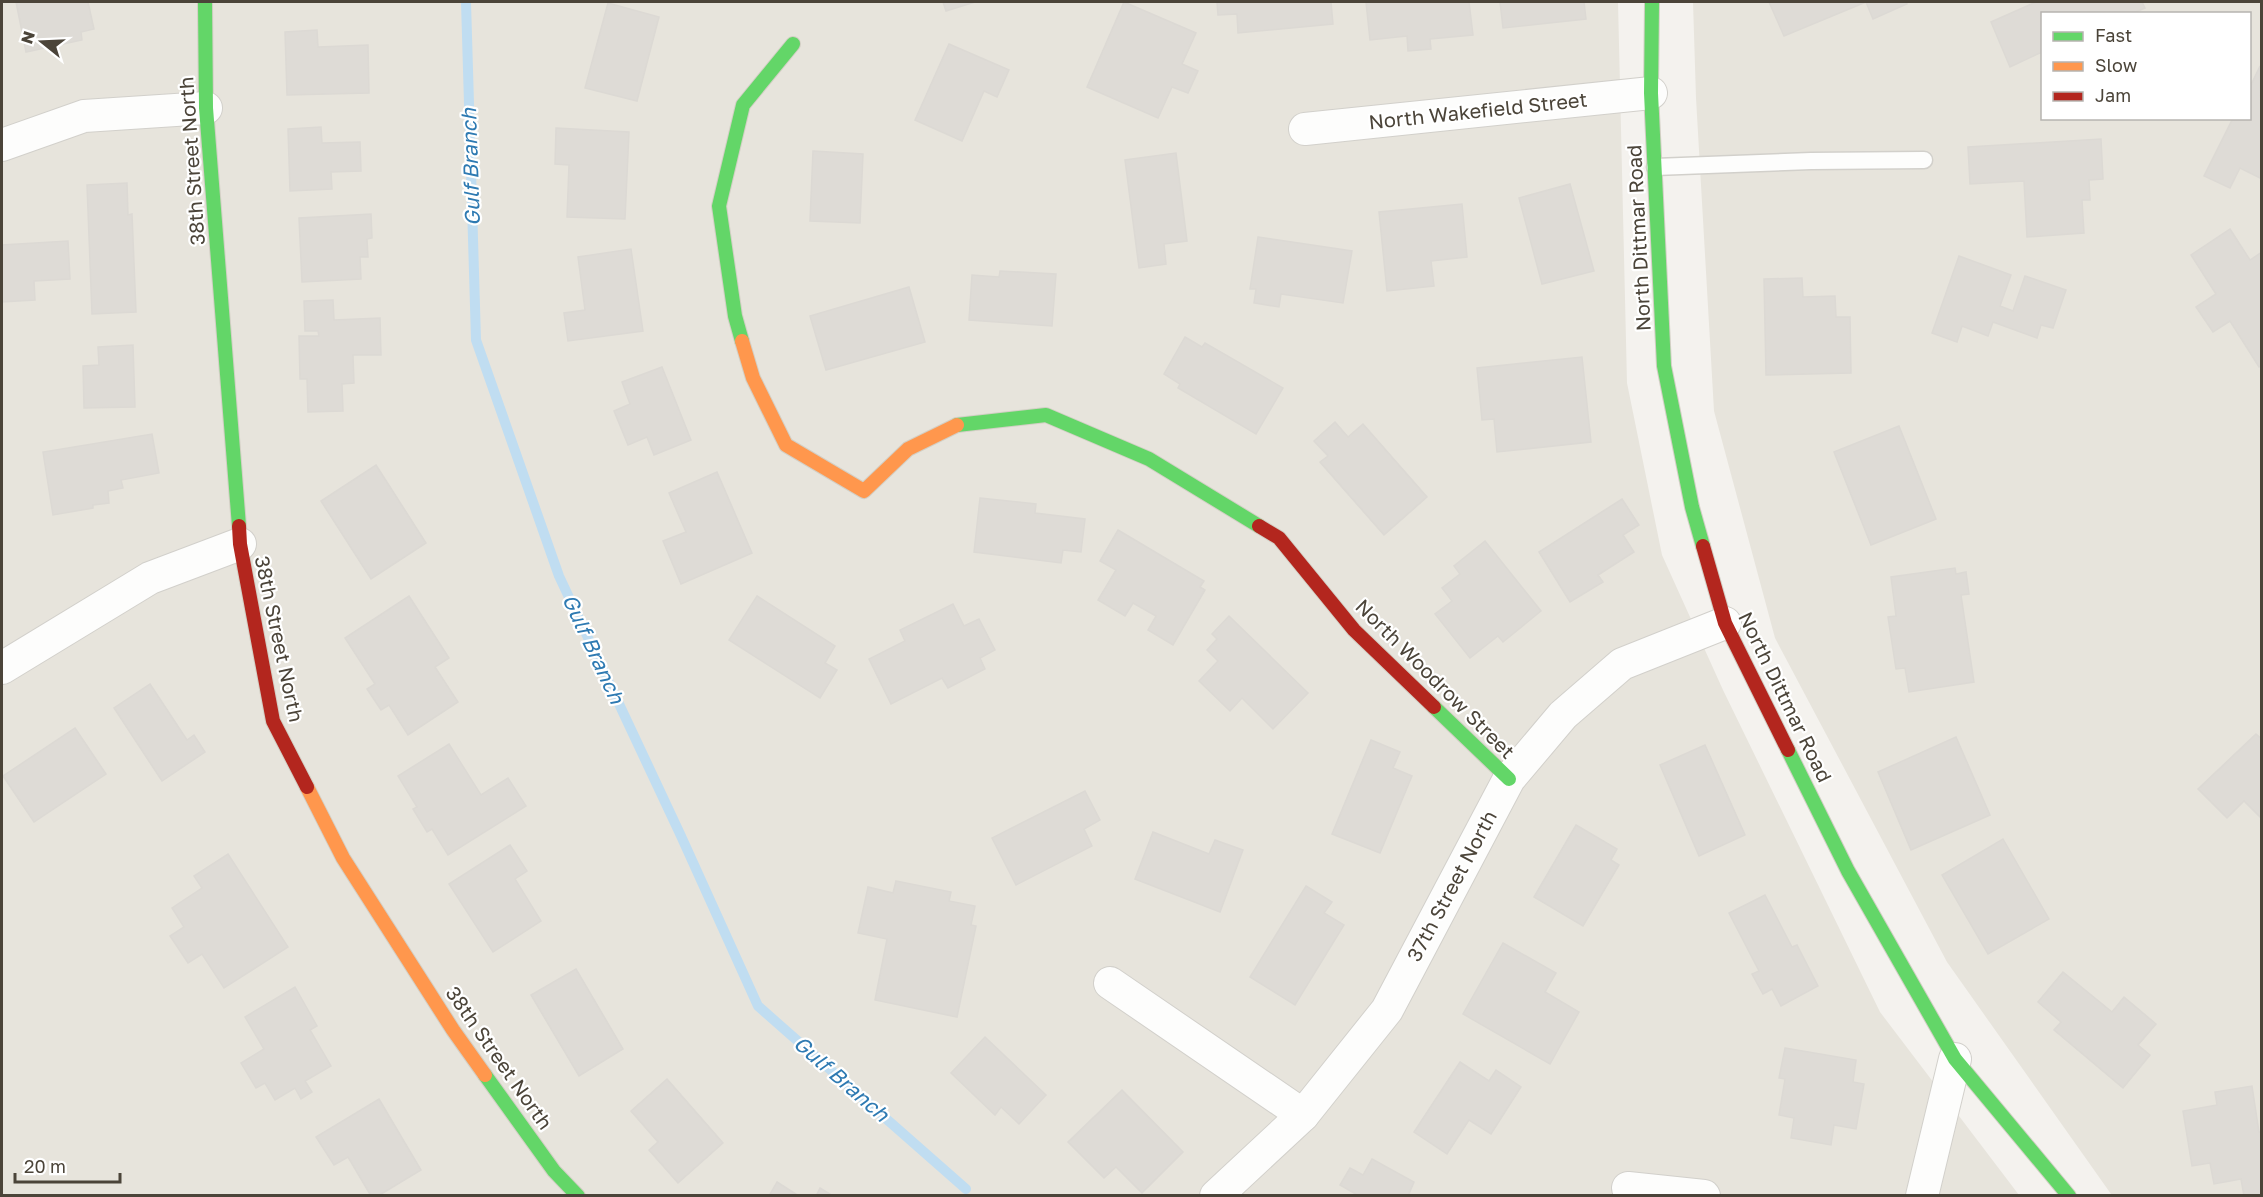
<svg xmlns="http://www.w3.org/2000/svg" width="2263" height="1197" font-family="'Golos Text',sans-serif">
	<rect width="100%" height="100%" fill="#f4f2ee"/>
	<!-- residential -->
	<g fill="#e7e4dc" fill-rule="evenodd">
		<polygon points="2,2 1618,2 1627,383 1662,555 1723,690 1880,1012 2019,1195 2,1196"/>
		<path d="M1693 2H2261V1195L2111 1194 1947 962 1775 638 1714 411 1696 98ZM2042 14H2250V118H2042Z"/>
	</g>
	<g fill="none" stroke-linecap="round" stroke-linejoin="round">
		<!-- stream -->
		<polyline stroke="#c0ddf1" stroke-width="10" points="466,2 476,340 559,576 681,836 758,1006 966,1189"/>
	</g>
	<!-- building -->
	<g fill="#dedbd6" stroke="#dcd9d4" stroke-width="1.5">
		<polygon points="16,2 88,2 94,29 81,32 82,40 26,52"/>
		<polygon points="943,2 975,2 946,11"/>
		<polygon points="1124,2 1196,33 1182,64 1198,71 1188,93 1172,87 1158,118 1087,87"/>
		<polygon points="1217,2 1331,2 1333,24 1238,33 1237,14 1218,15"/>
		<polygon points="1366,2 1469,2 1473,35 1430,39 1431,49 1408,51 1407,36 1370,40"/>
		<polygon points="1500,2 1584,2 1586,19 1503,28"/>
		<polygon points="1769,2 1906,2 1907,4 1873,19 1866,2 1784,36"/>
		<polygon points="2036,2 2142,2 2145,8 2131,14 2042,14 2042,52 2010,67 1991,22"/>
		<polygon points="608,3 659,17 637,101 585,88"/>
		<polygon points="317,30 318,47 368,45 369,93 287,95 285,32"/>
		<polygon points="949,44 1009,70 997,97 984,91 962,141 915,120"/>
		<polygon points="2260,66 2262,174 2260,178 2240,168 2230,188 2204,176 2233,118 2250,118 2250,87"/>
		<polygon points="321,127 322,143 360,142 361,171 331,172 332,189 290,191 288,129"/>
		<polygon points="556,128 629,132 625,219 567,217 569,165 555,164"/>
		<polygon points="2101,139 2103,179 2089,180 2090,200 2082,200 2084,233 2027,237 2024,181 1970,184 1968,147"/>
		<polygon points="813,151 863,154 860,223 810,221"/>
		<polygon points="1176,153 1187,241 1164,244 1166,264 1139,268 1125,160"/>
		<polygon points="127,183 128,215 132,214 136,312 92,314 87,185"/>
		<polygon points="1570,184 1594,271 1542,284 1519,198"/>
		<polygon points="1462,204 1467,257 1431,261 1434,286 1387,291 1379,212"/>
		<polygon points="371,214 372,238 367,239 368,257 360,257 361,279 302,282 299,218"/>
		<polygon points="2230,229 2250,260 2262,252 2262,365 2259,367 2230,321 2213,332 2196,307 2216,294 2191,255"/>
		<polygon points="1258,237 1352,251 1343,303 1281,294 1279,307 1254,303 1256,289 1250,289"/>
		<polygon points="68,241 70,279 34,281 35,300 2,302 2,245"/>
		<polygon points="631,249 643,331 568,341 564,313 585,310 578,257"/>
		<polygon points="1959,256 2011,275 2000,306 2013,311 2025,276 2066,290 2053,328 2041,325 2037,338 1993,322 1988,336 1962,326 1957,342 1932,333"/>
		<polygon points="1000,271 1056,274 1052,326 969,320 972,275 999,277"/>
		<polygon points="1802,278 1803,297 1835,296 1836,317 1850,317 1851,373 1766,375 1764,279"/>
		<polygon points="909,287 925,342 826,370 810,316"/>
		<polygon points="333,300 334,320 380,318 381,355 353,355 354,383 342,384 343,411 308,412 307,379 300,379 299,336 319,336 318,331 305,331 304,301"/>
		<polygon points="1185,337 1202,347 1205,343 1283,388 1256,434 1178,388 1180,384 1164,374"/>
		<polygon points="133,345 135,407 84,408 83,366 99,365 98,347"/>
		<polygon points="1582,357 1591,442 1497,452 1494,419 1482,420 1477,368"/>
		<polygon points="662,367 691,440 654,455 647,437 628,445 614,411 630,404 622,382"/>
		<polygon points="1335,422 1348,437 1363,424 1427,497 1384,535 1320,462 1328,456 1314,441"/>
		<polygon points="1899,426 1936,519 1871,545 1834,452"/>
		<polygon points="152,434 159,473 121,480 123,488 108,491 109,503 93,505 93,508 53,515 43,452"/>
		<polygon points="376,465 426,543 371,579 321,501"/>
		<polygon points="717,472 752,553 681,584 663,541 686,532 669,493"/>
		<polygon points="980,498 1036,504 1035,513 1085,519 1081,552 1063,550 1061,563 974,552"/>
		<polygon points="1622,499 1639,525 1623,535 1634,552 1598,575 1603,582 1570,602 1539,552"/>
		<polygon points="1118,530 1204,581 1200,587 1205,590 1173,645 1148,630 1156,616 1133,603 1125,616 1098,600 1116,570 1100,561"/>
		<polygon points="1485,541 1541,611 1503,642 1498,636 1470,658 1435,614 1452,601 1442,588 1460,574 1454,566"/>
		<polygon points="1955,568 1956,574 1966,572 1969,594 1961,595 1974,682 1909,692 1905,668 1896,669 1888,617 1896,616 1891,577"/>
		<polygon points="409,596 449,658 435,667 458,702 408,735 389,705 381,710 367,689 375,684 345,638"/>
		<polygon points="757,596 835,646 825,663 837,670 820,698 729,640"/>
		<polygon points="953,604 964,626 979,619 995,650 980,658 985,669 948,688 942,678 891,704 869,659 905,641 900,630"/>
		<polygon points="1229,616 1308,693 1273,729 1242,698 1230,711 1199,681 1218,661 1207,650 1217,639 1212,634"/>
		<polygon points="150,684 187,740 194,735 205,752 162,781 114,708"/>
		<polygon points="75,728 106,774 34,822 3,776"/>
		<polygon points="2256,734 2262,739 2262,819 2244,801 2227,818 2198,789"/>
		<polygon points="1956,737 1990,815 1911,850 1878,772"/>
		<polygon points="1371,740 1400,752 1393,768 1412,776 1380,853 1332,834"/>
		<polygon points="449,744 481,795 508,778 526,806 448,855 432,829 427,832 413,809 417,807 398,776"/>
		<polygon points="1705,745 1745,835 1699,856 1660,765"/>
		<polygon points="1085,791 1100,820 1084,829 1092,846 1016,885 992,838"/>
		<polygon points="1576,825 1617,849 1611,860 1619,865 1583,926 1534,897"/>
		<polygon points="1153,832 1209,854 1215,840 1243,850 1220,912 1135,879"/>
		<polygon points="2003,839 2049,919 1988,954 1942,875"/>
		<polygon points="510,845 527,871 515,879 541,921 493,952 449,884"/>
		<polygon points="228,854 288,947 224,988 202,954 188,963 170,936 184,927 172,908 202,888 194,876"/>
		<polygon points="896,881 951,892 949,901 975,906 971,925 976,926 957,1017 875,1000 887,939 858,933 868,887 893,893"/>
		<polygon points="1306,886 1332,902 1324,913 1344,925 1295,1005 1250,977"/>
		<polygon points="1765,895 1792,947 1797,945 1818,986 1781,1006 1772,989 1763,994 1752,974 1759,971 1729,913"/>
		<polygon points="1503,943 1556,973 1545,992 1579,1012 1550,1064 1463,1014"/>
		<polygon points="576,969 623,1049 579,1076 531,995"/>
		<polygon points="2063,972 2112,1012 2124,997 2156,1024 2138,1045 2150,1055 2123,1088 2054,1030 2061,1022 2038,1002"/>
		<polygon points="295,987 317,1026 310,1030 331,1066 305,1081 312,1092 301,1099 295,1088 275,1100 265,1083 256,1088 241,1063 264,1049 245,1017"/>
		<polygon points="985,1037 1046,1095 1019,1124 1001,1107 995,1115 951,1073"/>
		<polygon points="1785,1048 1856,1060 1853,1082 1864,1084 1856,1129 1834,1125 1831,1145 1791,1138 1794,1118 1779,1115 1785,1079 1779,1078"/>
		<polygon points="1460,1062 1489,1081 1496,1070 1521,1087 1491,1134 1469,1120 1447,1154 1414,1132"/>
		<polygon points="667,1079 723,1143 678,1183 649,1150 658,1142 631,1111"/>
		<polygon points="2252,1086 2259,1132 2262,1132 2262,1195 2244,1196 2241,1179 2214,1184 2210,1163 2192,1166 2183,1111 2217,1105 2215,1092"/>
		<polygon points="1122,1090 1183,1152 1142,1193 1116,1167 1104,1178 1068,1142"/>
		<polygon points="379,1099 421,1170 378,1196 371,1196 348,1157 334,1165 316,1137"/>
		<polygon points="1372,1159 1414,1182 1408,1196 1359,1196 1340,1185 1350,1168 1363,1175"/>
		<polygon points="777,1182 799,1196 769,1196"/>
		<polygon points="820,1188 833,1196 816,1196"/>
	</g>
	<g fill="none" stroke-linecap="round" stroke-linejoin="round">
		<defs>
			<polyline id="lane" points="1655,167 1811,161 1924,160"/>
			<g id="street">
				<polyline points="1305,129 1651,93"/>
				<polyline points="2,145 84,116 206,108"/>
				<polyline points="2,668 150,578 240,544"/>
				<polyline points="1110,983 1303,1115"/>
				<polyline points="1628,1188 1704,1196"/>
				<polyline points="1216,1196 1303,1115 1387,1010 1509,779 1563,715 1622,664 1725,623"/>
				<polyline points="1922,1196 1955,1059"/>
			</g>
			<g id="fast">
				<polyline points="205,2 206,108 239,526"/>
				<polyline points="1652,2 1651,93 1664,366 1692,507 1703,546"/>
				<polyline points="742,341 735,316 719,206 743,105 793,44"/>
				<polyline points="957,425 1046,415 1149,459 1259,526"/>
				<polyline points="1434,707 1509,779"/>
				<polyline points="1788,750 1848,871 1955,1059 2069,1196"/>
				<polyline points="485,1075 554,1171 578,1196"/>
			</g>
			<g id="slow">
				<polyline points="742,341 753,378 786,445 864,491 908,449 957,425"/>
				<polyline points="307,787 343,858 453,1030 485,1075"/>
			</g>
			<g id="jam">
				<polyline points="239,526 240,544 273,721 307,787"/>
				<polyline points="1259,526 1279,538 1354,630 1434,707"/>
				<polyline points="1703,546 1725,623 1788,750"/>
			</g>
		</defs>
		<!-- lane casing -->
		<use href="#lane" stroke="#d2d0cb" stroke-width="19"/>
		<!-- street casing -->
		<use href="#street" stroke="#d2d0cb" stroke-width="34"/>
		<!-- fast casing -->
		<use href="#fast" stroke="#d3cfc5" stroke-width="16"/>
		<!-- slow casing -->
		<use href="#slow" stroke="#d3cfc5" stroke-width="16"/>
		<!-- jam casing -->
		<use href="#jam" stroke="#d3cfc5" stroke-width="16"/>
		<!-- lane -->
		<use href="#lane" stroke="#fdfdfc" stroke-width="16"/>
		<!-- street -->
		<use href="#street" stroke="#fdfdfc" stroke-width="32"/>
		<!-- fast -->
		<use href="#fast" stroke="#63d668" stroke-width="14"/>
		<!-- slow -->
		<use href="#slow" stroke="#ff974d" stroke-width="14"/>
		<!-- jam -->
		<use href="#jam" stroke="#b3261e" stroke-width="14"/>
	</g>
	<g text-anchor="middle" stroke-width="4.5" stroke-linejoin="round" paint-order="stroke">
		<!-- street labels -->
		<g font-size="20" fill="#4b4439" stroke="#fff">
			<text transform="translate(1478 111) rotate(-6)" y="7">North Wakefield Street</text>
			<text transform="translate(192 161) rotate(-94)" y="7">38th Street North</text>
			<text transform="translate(1639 238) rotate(-93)" y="7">North Dittmar Road</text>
			<text transform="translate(279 639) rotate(78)" y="7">38th Street North</text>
			<text transform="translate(1435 679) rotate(45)" y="7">North Woodrow Street</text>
			<text transform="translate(1785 697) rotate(64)" y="7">North Dittmar Road</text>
			<text transform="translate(1452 886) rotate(-62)" y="7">37th Street North</text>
			<text transform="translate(499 1058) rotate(55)" y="7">38th Street North</text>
		</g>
		<!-- water labels -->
		<g font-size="21" font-style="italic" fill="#2e7ab2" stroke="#fff">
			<text transform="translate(471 167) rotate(-92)" y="7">Gulf Branch</text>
			<text transform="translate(593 649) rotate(65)" y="7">Gulf Branch</text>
			<text transform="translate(841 1079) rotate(41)" y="7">Gulf Branch</text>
		</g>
	</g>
	<!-- border -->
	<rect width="2263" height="1197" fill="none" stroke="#4b4439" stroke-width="6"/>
	<!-- legend -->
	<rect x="2041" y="12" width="210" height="108" fill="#ffffff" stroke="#b7b4b0" stroke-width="1.5"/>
	<rect x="2053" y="32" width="30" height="9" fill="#63d668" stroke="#b7b4b0" stroke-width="1.5"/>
	<text x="2095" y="42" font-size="18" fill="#4b4439">Fast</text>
	<rect x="2053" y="62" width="30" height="9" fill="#ff974d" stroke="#b7b4b0" stroke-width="1.5"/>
	<text x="2095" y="72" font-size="18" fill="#4b4439">Slow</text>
	<rect x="2053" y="92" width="30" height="9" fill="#b3261e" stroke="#b7b4b0" stroke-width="1.5"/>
	<text x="2095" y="102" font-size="18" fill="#4b4439">Jam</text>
	<!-- north arrow -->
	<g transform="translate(42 42) rotate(288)" stroke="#ffffff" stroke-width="4.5" paint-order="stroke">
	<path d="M0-4.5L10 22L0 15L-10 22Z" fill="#4b4439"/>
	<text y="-9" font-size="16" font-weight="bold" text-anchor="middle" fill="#4b4439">N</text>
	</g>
	<!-- scale -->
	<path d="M15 1173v9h105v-9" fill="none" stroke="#4b4439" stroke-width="3"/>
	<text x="24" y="1173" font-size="18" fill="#4b4439" stroke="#ffffff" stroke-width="4.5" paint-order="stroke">20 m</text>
</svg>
